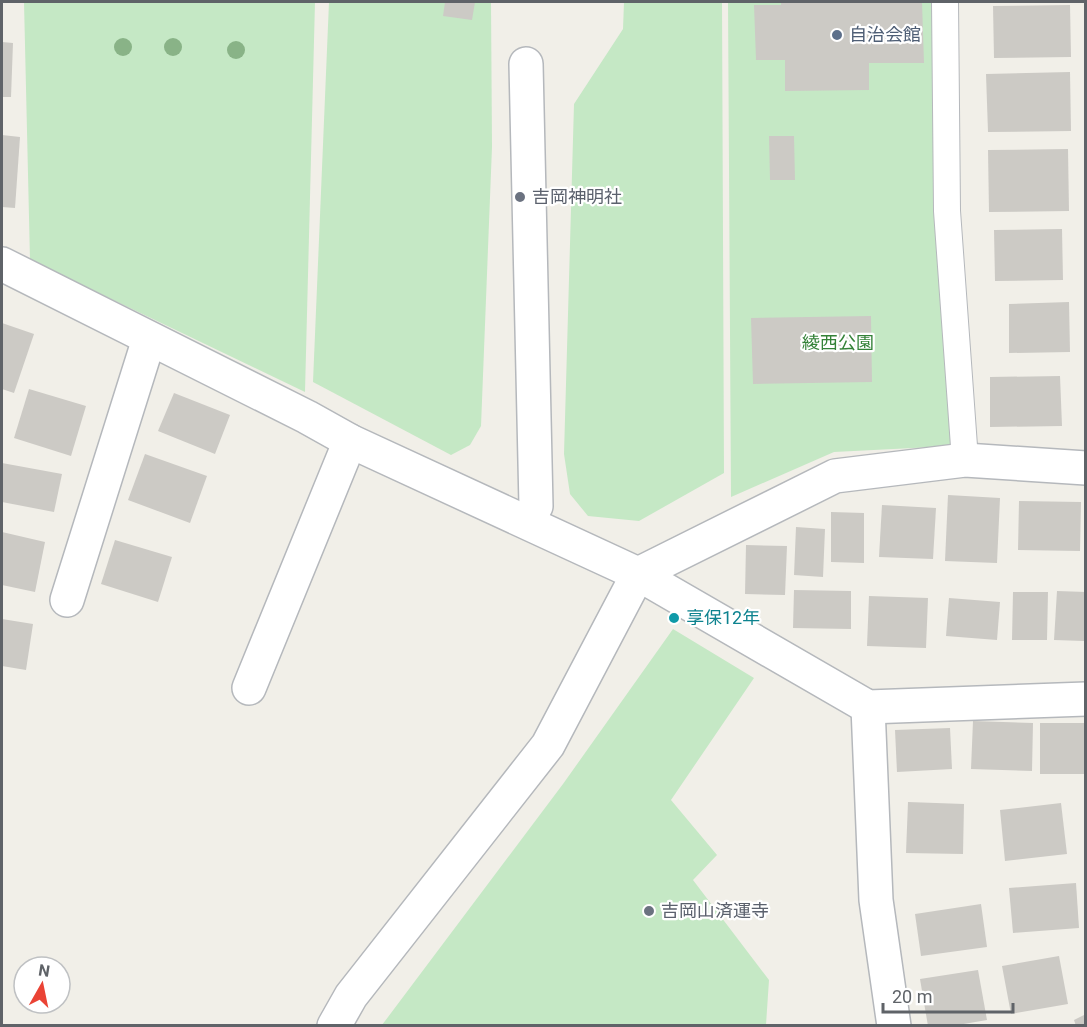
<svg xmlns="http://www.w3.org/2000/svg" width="1087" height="1027" font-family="Roboto,'Noto Sans JP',sans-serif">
	<rect width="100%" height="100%" fill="#f1efe8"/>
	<!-- green -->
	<g fill="#c5e8c5">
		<polygon points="24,2 315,2 305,392 30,260"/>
		<polygon points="329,2 491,2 492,147 481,426 470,445 451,455 313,382"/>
		<polygon points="624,2 722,2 724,473 639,521 588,516 570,494 564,454 574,104 623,29"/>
		<polygon points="728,2 935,2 953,446 834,452 731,497"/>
		<polygon points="673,629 754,678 671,800 717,855 693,880 769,980 766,1025 382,1025 563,784"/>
	</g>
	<!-- building -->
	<g fill="#cccac5">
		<polygon points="445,2 475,2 472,20 443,16"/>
		<polygon points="781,2 922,2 924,63 869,63 869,90 785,91 785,60 756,60 754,5 781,5"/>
		<polygon points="1070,5 1071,57 994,58 993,6"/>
		<polygon points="2,42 13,43 11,97 2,97"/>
		<polygon points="1070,72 1071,131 988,132 986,74"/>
		<polygon points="2,135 20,137 15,208 2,207"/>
		<polygon points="769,136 794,136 795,180 770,180"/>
		<polygon points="1068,149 1069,211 989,212 988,150"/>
		<polygon points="1062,229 1063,280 995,281 994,230"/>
		<polygon points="1069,302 1070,352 1009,353 1009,304"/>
		<polygon points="871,316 872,382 753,384 751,318"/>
		<polygon points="2,323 34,334 14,393 2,389"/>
		<polygon points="1060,376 1062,426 990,427 990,377"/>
		<polygon points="29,389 86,406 71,456 14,438"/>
		<polygon points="174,393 230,415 215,454 158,431"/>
		<polygon points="145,454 207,476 190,523 128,500"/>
		<polygon points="2,463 62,474 54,512 2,502"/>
		<polygon points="948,495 1000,498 997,563 945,561"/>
		<polygon points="1019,501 1081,502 1080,551 1018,550"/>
		<polygon points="882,505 936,508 933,559 879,557"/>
		<polygon points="831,512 864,513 864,563 831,562"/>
		<polygon points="796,527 825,529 823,577 794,575"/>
		<polygon points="2,532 45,542 35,592 2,585"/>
		<polygon points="115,540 172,557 158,602 101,584"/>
		<polygon points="746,545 787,546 785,595 745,594"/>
		<polygon points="794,590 851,591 851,629 793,628"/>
		<polygon points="1057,591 1086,592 1084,641 1054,640"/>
		<polygon points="1013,592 1048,592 1047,640 1012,640"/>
		<polygon points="869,596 928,598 926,648 867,646"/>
		<polygon points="949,598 1000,602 997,640 946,636"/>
		<polygon points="2,619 33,624 26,670 2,666"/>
		<polygon points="973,721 1033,723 1032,771 971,769"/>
		<rect x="1040" y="723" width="46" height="51"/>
		<polygon points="950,728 952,769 897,772 895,730"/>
		<polygon points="908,802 964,804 963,854 906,853"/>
		<polygon points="1061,803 1067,854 1005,861 1000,810"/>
		<polygon points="1076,883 1079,928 1013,933 1009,888"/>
		<polygon points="981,904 987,947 921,956 915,914"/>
		<polygon points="1059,956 1068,1004 1011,1014 1002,966"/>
		<polygon points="978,970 987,1020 952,1026 928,1026 920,979"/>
		<polygon points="1086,1014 1086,1026 1076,1026 1074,1020"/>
	</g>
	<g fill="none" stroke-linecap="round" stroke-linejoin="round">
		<defs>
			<polyline id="service" points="945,2 947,211 965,460"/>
			<polyline id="pedestrian" points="526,64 536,506"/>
			<g id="minor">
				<polyline points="2,264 307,417 350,441 638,574 868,707 1086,699"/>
				<polyline points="67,600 149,339"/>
				<polyline points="249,688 350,441"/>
				<polyline points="868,707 876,900 894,1026"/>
				<polyline points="334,1026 351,996 548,745 638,574 835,476 965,460 1086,468"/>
			</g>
		</defs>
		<!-- service casing -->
		<use href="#service" stroke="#b5b8bc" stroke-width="28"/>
		<!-- pedestrian casing -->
		<use href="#pedestrian" stroke="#b5b8bc" stroke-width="36"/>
		<!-- minor casing -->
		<use href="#minor" stroke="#b5b8bc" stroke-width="36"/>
		<!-- service -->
		<use href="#service" stroke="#fff" stroke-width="26"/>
		<!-- pedestrian -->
		<use href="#pedestrian" stroke="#fff" stroke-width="33"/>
		<!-- minor -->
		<use href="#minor" stroke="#fff" stroke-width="33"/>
	</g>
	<!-- trees -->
	<g fill="#89b387">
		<circle cx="123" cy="47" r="9"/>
		<circle cx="173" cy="47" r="9"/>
		<circle cx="236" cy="50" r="9"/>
	</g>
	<!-- markers -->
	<circle fill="#5c6f8a" stroke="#fff" stroke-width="2" cx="837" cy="35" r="6"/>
	<g fill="#6b7280" stroke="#fff" stroke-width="2">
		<circle cx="520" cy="197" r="6"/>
		<circle cx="649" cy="911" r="6"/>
	</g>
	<circle fill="#0f9aa8" stroke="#fff" stroke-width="2" cx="674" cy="618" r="6"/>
	<g text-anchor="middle" stroke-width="4.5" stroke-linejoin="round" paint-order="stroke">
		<!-- service labels -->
		<g font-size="18" fill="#4e5e75" stroke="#fff" text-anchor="start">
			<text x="849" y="41">自治会館</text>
		</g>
		<!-- worship labels -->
		<g font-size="18" fill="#5b616d" stroke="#fff" text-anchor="start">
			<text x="532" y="203">吉岡神明社</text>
			<text x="661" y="917">吉岡山済運寺</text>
		</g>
		<!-- park labels -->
		<g font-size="18" fill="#348238" stroke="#fff">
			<text x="838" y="349">綾西公園</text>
		</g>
		<!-- culture labels -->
		<g font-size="18" fill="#0d838f" stroke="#fff" text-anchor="start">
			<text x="686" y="624">享保12年</text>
		</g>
	</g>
	<!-- border -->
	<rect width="1087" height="1027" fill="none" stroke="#5f6368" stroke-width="6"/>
	<!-- north arrow -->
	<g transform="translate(42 985) rotate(9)"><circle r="28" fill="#ffffff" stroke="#bfc1c3" stroke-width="1.5"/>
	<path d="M0-4.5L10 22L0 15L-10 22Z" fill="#ea4335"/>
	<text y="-9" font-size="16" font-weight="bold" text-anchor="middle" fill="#5f6368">N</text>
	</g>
	<!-- scale -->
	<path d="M883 1003v9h130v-9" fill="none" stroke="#5f6368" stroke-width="3"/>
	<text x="892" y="1003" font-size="18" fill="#5f6368" stroke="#ffffff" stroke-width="4.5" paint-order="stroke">20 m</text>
</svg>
